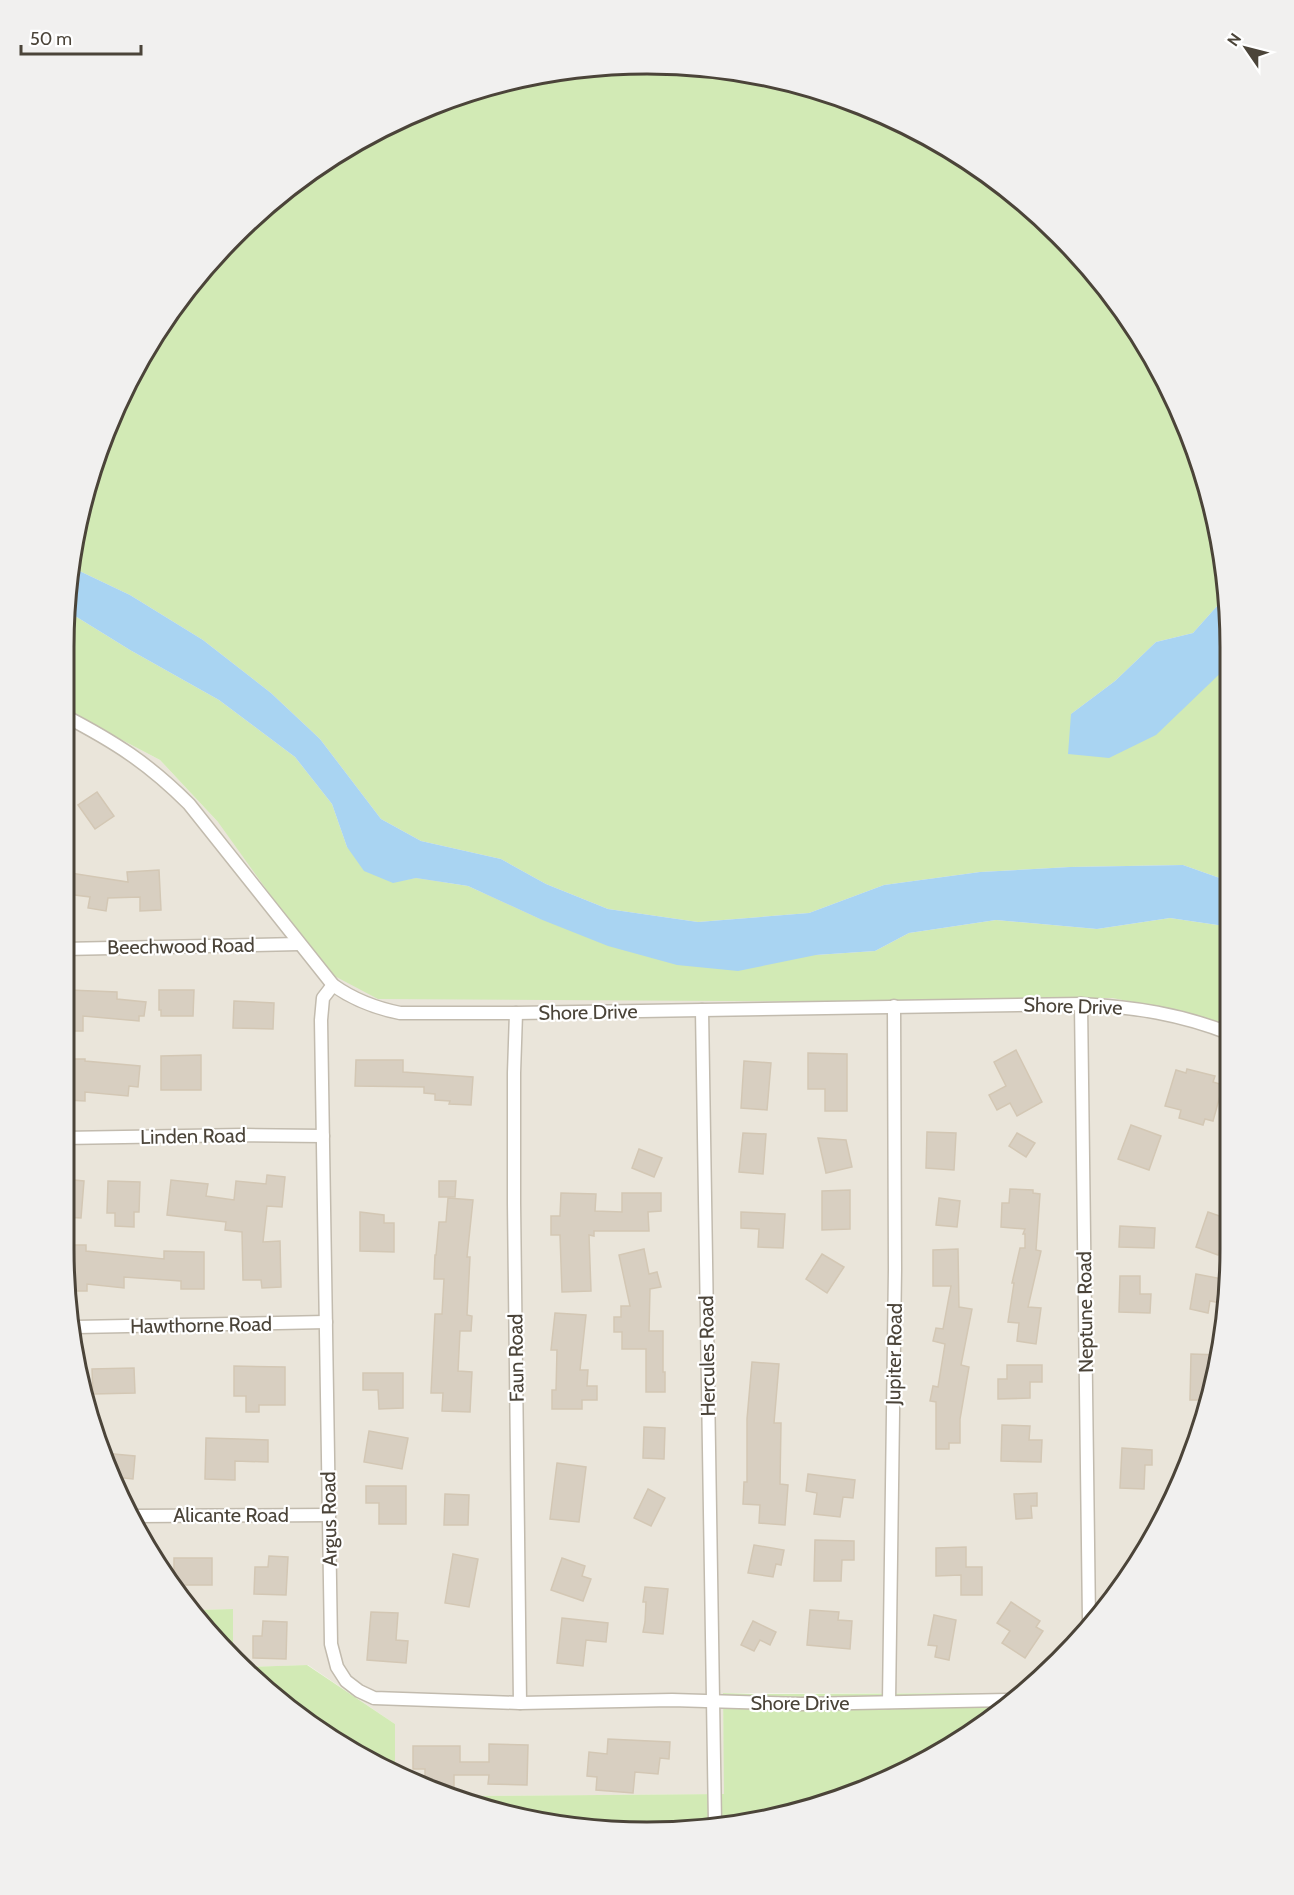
<svg xmlns="http://www.w3.org/2000/svg" width="1294" height="1895" font-family="Cabin,sans-serif">
	<rect width="100%" height="100%" fill="#f6f3ec"/>
	<!-- residential -->
	<polygon fill="#eae5da" points="63,709 160,760 218,822 892,1002 1112,998 1185,1012 1231,1032 1231,1248 1220,1362 1171,1507 1060,1661 1018,1693 723,1693 725,1794 461,1796 424,1788 395,1771 395,1724 308,1665 250,1667 233,1649 233,1609 196,1610 162,1573 94,1435 63,1248"/>
	<!-- green -->
	<g fill="#d2eab5">
		<polygon points="647,63 761,74 870,107 971,161 1060,234 1132,322 1171,398 1194,449 1220,533 1226,596 1193,633 1156,642 1115,681 1071,714 1231,663 1231,882 1183,865 1070,867 980,872 884,885 809,913 698,922 608,909 546,884 501,859 421,841 381,819 320,739 271,693 203,640 130,595 71,567 74,533 123,388 234,234 322,162 423,108 533,74"/>
		<polygon points="67,611 130,650 219,700 295,757 332,804 347,847 393,882 416,878 468,886 540,919 816,955 875,951 909,933 996,920 1097,929 1170,918 1231,927 1231,1032 1185,1012 1112,998 892,1002 378,999 325,971 218,822 160,760 63,709 63,647"/>
		<polygon points="233,1609 233,1649 196,1610"/>
		<polygon points="307,1665 395,1724 395,1771 291,1711 250,1667"/>
		<polygon points="723,1693 753,1694 1018,1693 939,1754 761,1821 608,1831 461,1796 724,1794"/>
	</g>
	<!-- water -->
	<g fill="#a9d4f2">
		<polygon points="71,567 130,595 203,640 271,693 320,739 381,819 421,841 501,859 546,884 608,909 698,922 809,913 884,885 980,872 1070,867 1183,865 1231,882 1231,927 1170,918 1097,929 996,920 909,933 875,951 816,955 738,971 677,965 608,946 540,919 468,886 416,878 393,883 364,871 347,847 332,804 295,757 219,700 130,650 67,611"/>
		<polygon points="1226,596 1231,663 1156,735 1109,758 1068,754 1071,714 1115,681 1156,642 1193,633"/>
	</g>
	<!-- building -->
	<g fill="#d8cfc1" stroke="#d3c7b4" stroke-width="1.5">
		<polygon points="97,792 114,816 95,829 78,805"/>
		<polygon points="159,870 161,910 140,911 140,897 108,898 106,911 88,908 90,897 67,894 71,873 128,882 127,872"/>
		<polygon points="69,990 117,992 117,999 146,1002 144,1016 139,1016 139,1021 83,1016 83,1031 63,1031 63,1003 69,1003"/>
		<polygon points="159,990 194,990 193,1016 161,1016 161,1010 159,1010"/>
		<polygon points="234,1001 274,1003 273,1029 233,1028"/>
		<polygon points="1016,1050 1042,1102 1017,1116 1010,1103 997,1110 989,1095 1006,1086 994,1062"/>
		<polygon points="808,1053 847,1054 847,1111 825,1111 825,1089 808,1089"/>
		<polygon points="201,1055 201,1090 161,1090 161,1056"/>
		<polygon points="63,1059 85,1059 85,1061 140,1066 138,1087 129,1086 128,1096 85,1092 85,1101 66,1100 66,1087 63,1087"/>
		<polygon points="356,1060 403,1060 403,1072 473,1077 471,1105 449,1104 450,1101 435,1100 435,1094 424,1093 424,1087 355,1086"/>
		<polygon points="744,1061 771,1063 767,1110 741,1108"/>
		<polygon points="1187,1069 1215,1076 1213,1082 1223,1085 1213,1121 1205,1119 1203,1125 1179,1118 1181,1110 1165,1106 1176,1070 1186,1073"/>
		<polygon points="1131,1125 1161,1136 1149,1170 1118,1159"/>
		<polygon points="927,1132 956,1133 954,1170 926,1168"/>
		<polygon points="743,1133 766,1134 763,1174 739,1172"/>
		<polygon points="1017,1133 1035,1143 1026,1157 1009,1146"/>
		<polygon points="818,1138 846,1140 852,1167 826,1173"/>
		<polygon points="639,1149 662,1158 654,1177 632,1168"/>
		<polygon points="267,1175 285,1177 282,1207 267,1206 263,1242 280,1241 281,1287 262,1288 261,1280 243,1280 242,1232 225,1230 226,1222 167,1215 171,1180 208,1184 206,1196 234,1200 236,1181 266,1184"/>
		<polygon points="63,1179 84,1181 81,1218 63,1217"/>
		<polygon points="108,1181 140,1182 139,1212 134,1212 134,1227 115,1226 115,1213 107,1213"/>
		<polygon points="439,1181 456,1181 455,1197 439,1197"/>
		<polygon points="1010,1189 1033,1190 1033,1193 1040,1194 1036,1250 1041,1251 1028,1307 1041,1308 1036,1344 1017,1341 1019,1323 1008,1322 1014,1283 1012,1283 1020,1248 1025,1248 1025,1234 1023,1234 1025,1229 1001,1227 1002,1203 1009,1203"/>
		<polygon points="850,1190 850,1229 822,1230 822,1191"/>
		<polygon points="561,1193 596,1194 595,1211 622,1212 622,1193 661,1193 661,1211 648,1212 649,1231 594,1231 594,1236 589,1235 591,1291 562,1292 560,1235 551,1235 551,1216 560,1216"/>
		<polygon points="448,1198 473,1200 467,1257 470,1257 467,1315 472,1316 471,1331 460,1331 458,1371 472,1372 470,1412 442,1411 443,1393 431,1393 435,1314 442,1314 444,1279 434,1279 435,1255 436,1255 439,1222 446,1222"/>
		<polygon points="939,1198 960,1201 957,1227 936,1225"/>
		<polygon points="360,1212 384,1215 384,1223 394,1223 394,1252 360,1251"/>
		<polygon points="741,1212 785,1214 783,1248 758,1247 759,1229 741,1228"/>
		<polygon points="1208,1212 1231,1220 1227,1238 1224,1237 1218,1255 1196,1247"/>
		<polygon points="1120,1226 1155,1228 1154,1248 1119,1247"/>
		<polygon points="71,1245 86,1245 86,1251 164,1259 164,1251 204,1252 204,1289 181,1289 181,1281 124,1277 124,1288 87,1284 87,1291 73,1291 73,1276 68,1276 64,1253 71,1253"/>
		<polygon points="644,1249 649,1274 657,1272 661,1287 650,1289 649,1331 663,1331 663,1372 665,1372 665,1392 646,1392 646,1349 622,1349 622,1332 614,1332 614,1317 621,1317 621,1306 630,1306 619,1255"/>
		<polygon points="958,1249 959,1307 972,1309 961,1365 969,1367 960,1419 960,1443 949,1443 949,1449 936,1449 936,1402 930,1401 933,1386 938,1387 945,1344 933,1341 936,1328 943,1329 951,1286 933,1286 933,1250"/>
		<polygon points="822,1254 844,1267 827,1293 806,1279"/>
		<polygon points="1196,1274 1228,1280 1226,1304 1210,1301 1208,1313 1190,1309"/>
		<polygon points="1120,1276 1140,1276 1140,1294 1151,1294 1150,1313 1119,1312"/>
		<polygon points="555,1313 586,1315 580,1370 588,1370 587,1386 597,1386 597,1400 582,1400 582,1409 552,1409 552,1390 556,1390 557,1350 551,1350"/>
		<polygon points="1191,1354 1221,1355 1207,1400 1190,1400"/>
		<polygon points="752,1362 779,1364 774,1423 781,1423 780,1484 788,1485 785,1525 759,1523 760,1505 743,1504 744,1482 747,1482 747,1419"/>
		<polygon points="1007,1365 1042,1365 1042,1382 1030,1382 1030,1398 998,1399 998,1379 1007,1379"/>
		<polygon points="234,1366 285,1367 285,1405 259,1405 259,1412 246,1412 246,1396 234,1396"/>
		<polygon points="134,1368 135,1393 93,1394 92,1369"/>
		<polygon points="363,1373 403,1373 403,1408 379,1409 378,1390 363,1390"/>
		<polygon points="1002,1425 1030,1426 1029,1440 1042,1440 1041,1462 1001,1461"/>
		<polygon points="644,1427 665,1428 664,1459 643,1458"/>
		<polygon points="369,1431 408,1438 402,1469 364,1462"/>
		<polygon points="206,1438 268,1440 268,1462 235,1461 235,1480 205,1479"/>
		<polygon points="1122,1448 1152,1450 1152,1465 1145,1465 1144,1489 1120,1488"/>
		<polygon points="103,1453 135,1456 133,1479 115,1477"/>
		<polygon points="557,1463 586,1467 579,1522 550,1519"/>
		<polygon points="808,1474 855,1480 853,1498 843,1497 840,1517 814,1514 817,1493 806,1491"/>
		<polygon points="366,1486 406,1486 406,1524 379,1524 379,1503 366,1503"/>
		<polygon points="648,1489 665,1498 651,1526 634,1518"/>
		<polygon points="1037,1493 1037,1506 1031,1506 1032,1518 1016,1519 1014,1494"/>
		<polygon points="445,1494 469,1495 468,1525 444,1525"/>
		<polygon points="815,1540 854,1541 854,1560 842,1560 841,1581 814,1581"/>
		<polygon points="754,1545 784,1550 781,1565 776,1564 773,1577 748,1573"/>
		<polygon points="966,1547 966,1567 982,1567 982,1595 961,1595 961,1575 936,1576 936,1548"/>
		<polygon points="453,1554 478,1559 469,1607 445,1603"/>
		<polygon points="269,1556 288,1557 286,1595 254,1594 255,1567 268,1567"/>
		<rect x="174" y="1558" width="38" height="27"/>
		<polygon points="562,1558 585,1566 582,1576 591,1579 583,1601 551,1590"/>
		<polygon points="645,1587 668,1589 663,1634 643,1632 645,1622 646,1602 643,1602"/>
		<polygon points="1011,1602 1040,1621 1036,1627 1043,1631 1025,1658 1002,1643 1010,1631 997,1623"/>
		<polygon points="810,1610 839,1612 838,1620 852,1621 850,1649 807,1645"/>
		<polygon points="371,1612 398,1613 396,1640 408,1641 406,1663 367,1660"/>
		<polygon points="934,1615 956,1620 949,1660 935,1657 937,1646 928,1645"/>
		<polygon points="562,1618 608,1623 606,1642 586,1640 583,1666 557,1663"/>
		<polygon points="263,1621 287,1622 286,1659 253,1658 253,1636 262,1636"/>
		<polygon points="753,1621 776,1632 770,1645 760,1640 754,1651 741,1645"/>
		<polygon points="608,1739 670,1742 669,1759 660,1758 658,1774 635,1772 633,1793 596,1790 597,1777 587,1776 589,1752 607,1754"/>
		<polygon points="489,1744 528,1745 527,1785 488,1784 489,1775 454,1775 454,1790 439,1790 439,1782 425,1782 425,1769 413,1769 413,1746 460,1746 460,1762 489,1762"/>
	</g>
	<g fill="none" stroke-linecap="round" stroke-linejoin="round">
		<defs>
			<g id="minor">
				<path d="M63 715C115 742 148 763 189 804L333 985C354 1000 375 1008 400 1013H516L1081 1004C1134 1007 1181 1014 1231 1034"/>
				<polyline points="63,949 299,944"/>
				<polyline points="333,985 323,998 321,1020 331,1644 337,1667 346,1681 359,1691 374,1698 520,1703 672,1700 802,1704 1008,1700"/>
				<polyline points="1081,1004 1089,1621"/>
				<polyline points="702,1010 715,1824"/>
				<polyline points="516,1013 514,1073 514,1203 520,1703"/>
				<polyline points="63,1138 244,1135 323,1136"/>
				<polyline points="76,1327 326,1322"/>
				<polyline points="134,1516 329,1515"/>
				<polyline points="889,1702 895,1269 894,1006"/>
			</g>
		</defs>
		<!-- minor casing -->
		<use href="#minor" stroke="#c2bbae" stroke-width="15"/>
		<!-- minor -->
		<use href="#minor" stroke="#fff" stroke-width="12"/>
	</g>
	<g text-anchor="middle" stroke-width="4.5" stroke-linejoin="round" paint-order="stroke">
		<!-- street labels -->
		<g font-size="20" fill="#4b4439" stroke="#fff">
			<text transform="translate(181 946) rotate(-1)" y="7">Beechwood Road</text>
			<text transform="translate(1073 1006) rotate(2)" y="7">Shore Drive</text>
			<text transform="translate(588 1012) rotate(-1)" y="7">Shore Drive</text>
			<text transform="translate(193 1136) rotate(-1)" y="7">Linden Road</text>
			<text transform="translate(1085 1312) rotate(-91)" y="7">Neptune Road</text>
			<text transform="translate(201 1325) rotate(-1)" y="7">Hawthorne Road</text>
			<text transform="translate(894 1354) rotate(-89)" y="7">Jupiter Road</text>
			<text transform="translate(707 1356) rotate(-91)" y="7">Hercules Road</text>
			<text transform="translate(516 1358) rotate(-91)" y="7">Faun Road</text>
			<text x="231" y="1522">Alicante Road</text>
			<text transform="translate(329 1519) rotate(-91)" y="7">Argus Road</text>
			<text x="800" y="1710">Shore Drive</text>
		</g>
	</g>
	<!-- crop -->
	<path d="M0 0H1294V1895H0ZM647 74H647A573 573 0 0 1 1220 647V1249A573 573 0 0 1 647 1822H647A573 573 0 0 1 74 1249V647A573 573 0 0 1 647 74Z" fill="#f1f0ef" fill-rule="evenodd"/>
	<path fill="none" stroke="#4b4439" stroke-width="3" d="M647 74H647A573 573 0 0 1 1220 647V1249A573 573 0 0 1 647 1822H647A573 573 0 0 1 74 1249V647A573 573 0 0 1 647 74Z"/>
	<!-- north arrow -->
	<g transform="translate(1246 48) rotate(305)" stroke="#ffffff" stroke-width="4.5" paint-order="stroke">
	<path d="M0-4.5L10 22L0 15L-10 22Z" fill="#4b4439"/>
	<text y="-9" font-size="16" font-weight="bold" text-anchor="middle" fill="#4b4439">N</text>
	</g>
	<!-- scale -->
	<path d="M21 45v9h120v-9" fill="none" stroke="#4b4439" stroke-width="3"/>
	<text x="30" y="45" font-size="18" fill="#4b4439" stroke="#ffffff" stroke-width="4.5" paint-order="stroke">50 m</text>
</svg>
